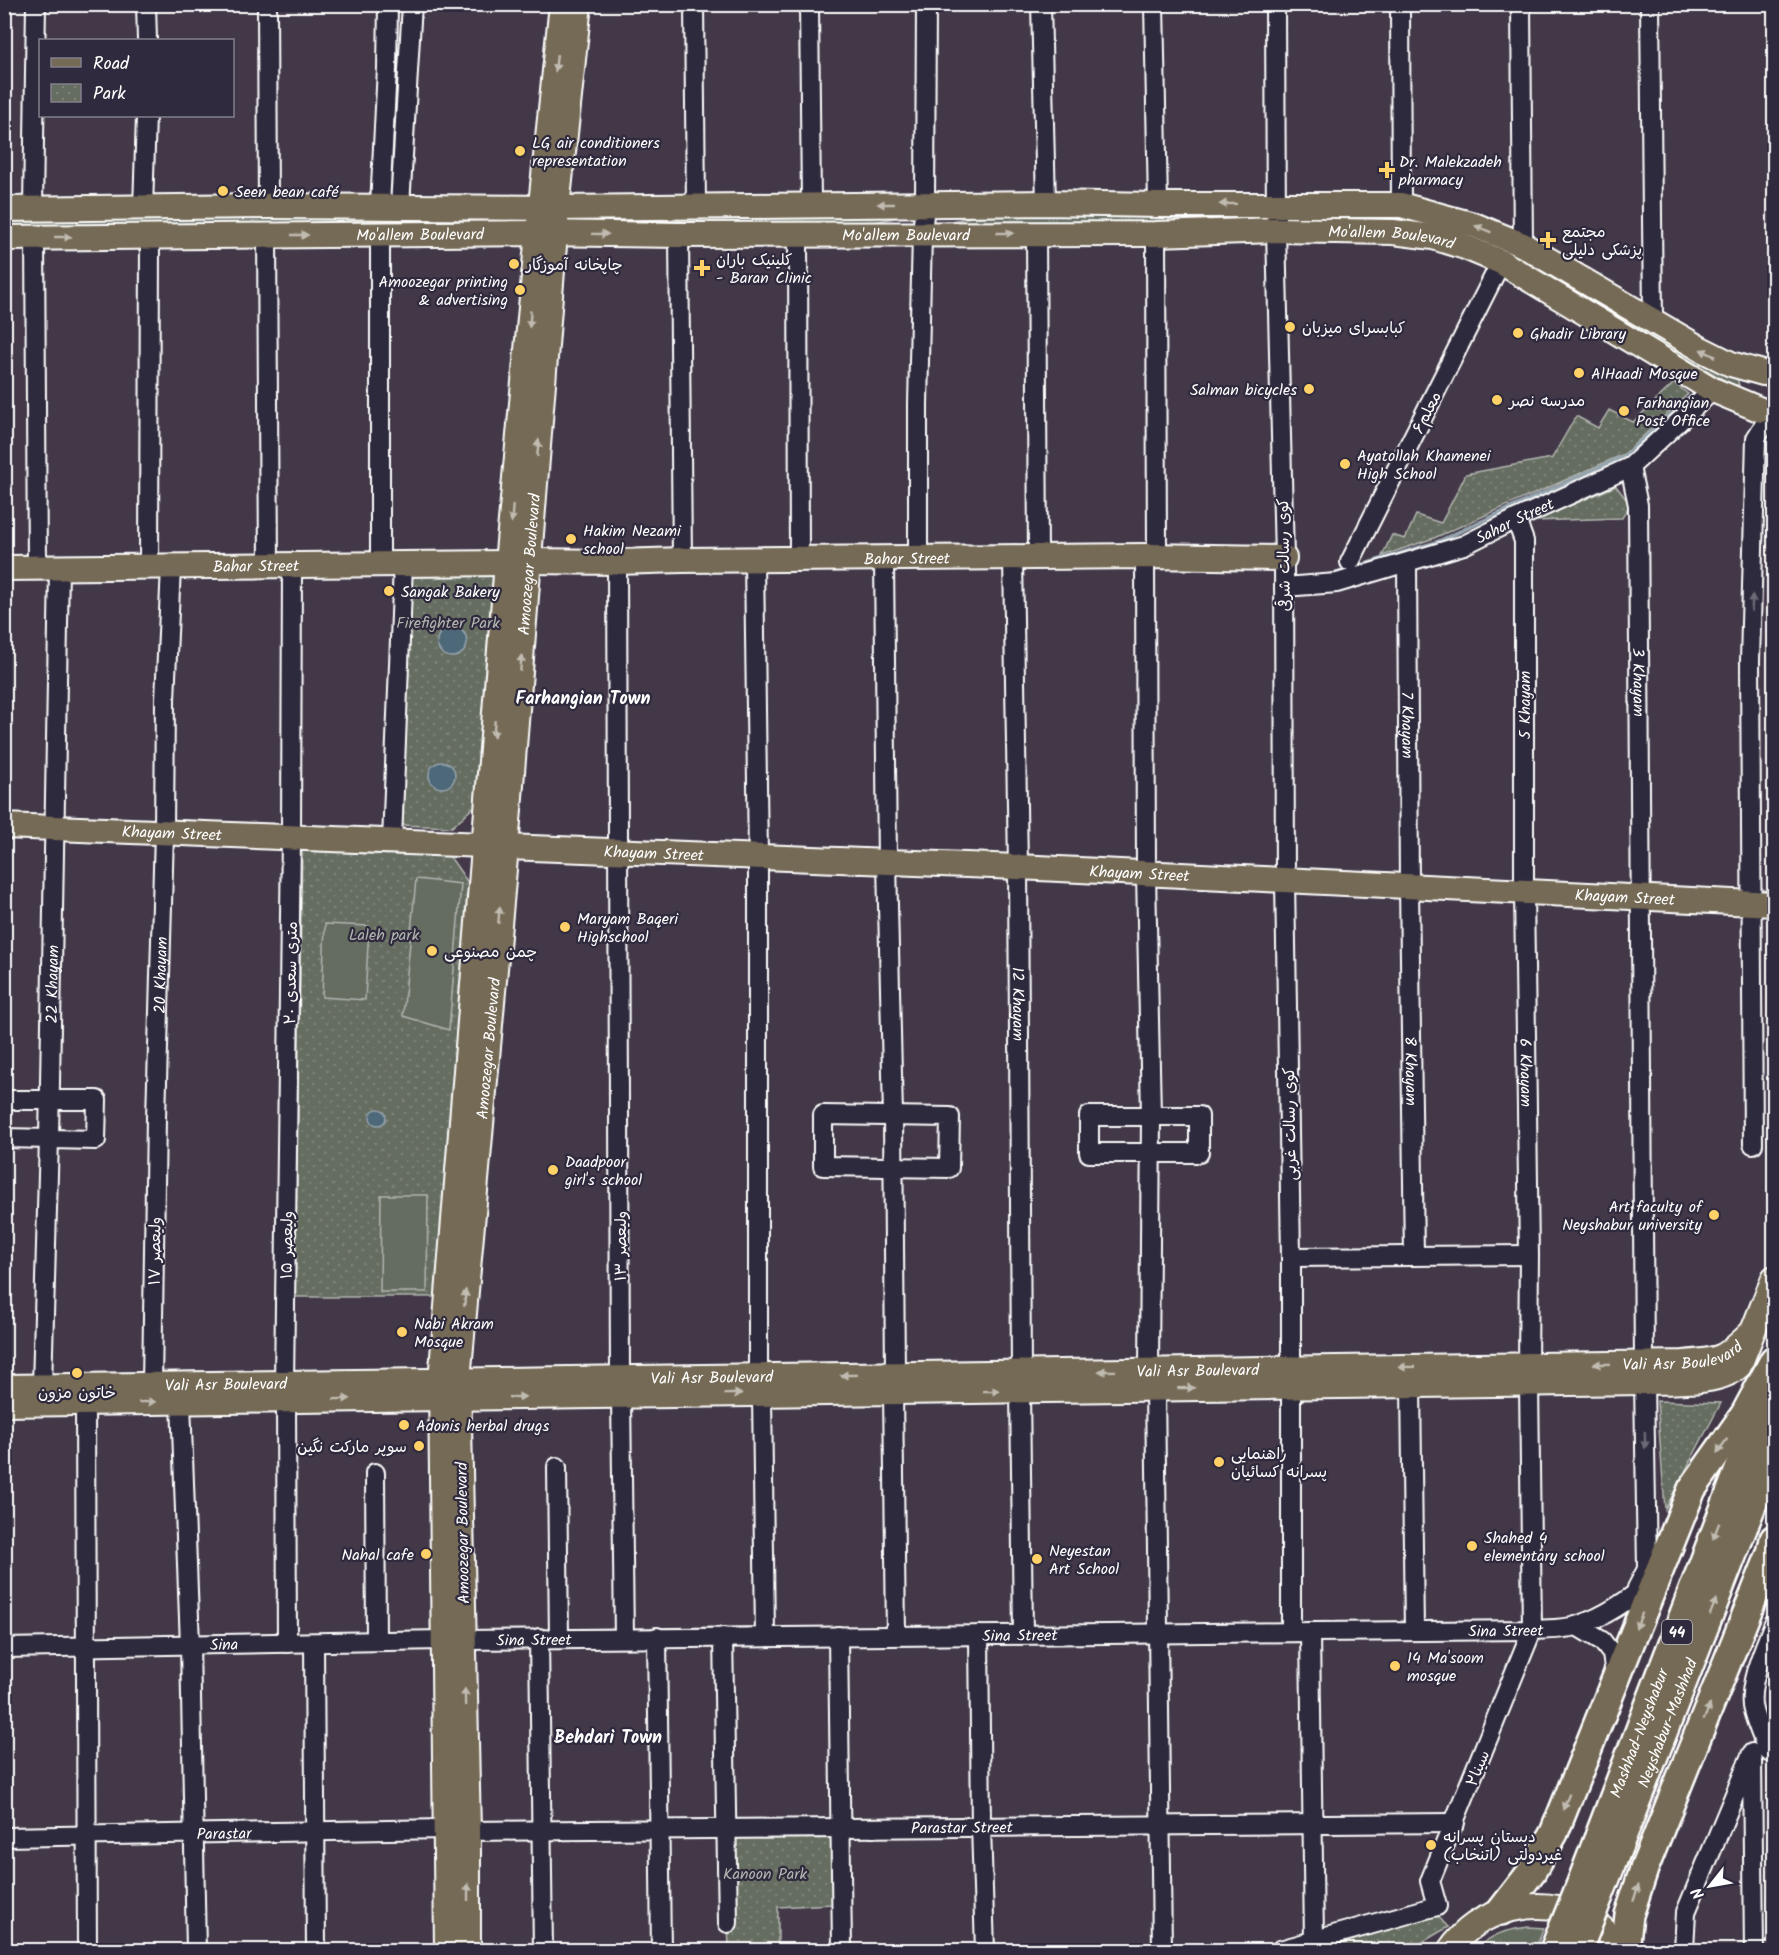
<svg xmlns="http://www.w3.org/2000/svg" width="1779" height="1955" font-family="Kalam,'Playpen Sans Arabic',sans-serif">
	<defs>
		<pattern id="grass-tufts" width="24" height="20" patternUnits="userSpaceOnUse" patternTransform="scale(1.5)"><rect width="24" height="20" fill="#656c60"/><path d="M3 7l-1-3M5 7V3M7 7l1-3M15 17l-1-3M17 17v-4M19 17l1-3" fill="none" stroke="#7c8278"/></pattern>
		<pattern id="park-dots" width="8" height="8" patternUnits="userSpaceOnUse" patternTransform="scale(1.5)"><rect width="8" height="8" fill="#656c60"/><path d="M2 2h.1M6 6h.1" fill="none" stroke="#7c8278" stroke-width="1.8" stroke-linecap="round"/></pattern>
	</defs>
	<rect width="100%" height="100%" fill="#433848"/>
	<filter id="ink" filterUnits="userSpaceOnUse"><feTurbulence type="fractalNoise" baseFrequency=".0167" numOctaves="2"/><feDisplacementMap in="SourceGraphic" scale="12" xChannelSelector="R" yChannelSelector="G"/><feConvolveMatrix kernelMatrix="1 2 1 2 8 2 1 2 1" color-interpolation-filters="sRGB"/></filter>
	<g filter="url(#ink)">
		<!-- grass -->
		<g fill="url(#grass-tufts)" stroke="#b2b6b0" stroke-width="1.5">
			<polygon points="1401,214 1518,253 1737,379 1739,385 1733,385 1515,259 1301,219 1300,216"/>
			<polygon points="911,215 868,223 587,224 585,221 585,218"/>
			<polygon points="982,215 1262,215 1261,218 1254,220 1127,223 945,222"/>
			<polygon points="198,217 523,219 523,222 5,228 4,220"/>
			<path d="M1529 1927 1544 1928 1535 1950H1474C1493 1934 1504 1930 1529 1927Z"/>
		</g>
		<!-- park -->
		<g fill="url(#park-dots)" stroke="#b2b6b0" stroke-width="1.5">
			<path d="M1774 374V410C1765 399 1765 386 1774 374Z"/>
			<polygon points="1674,383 1688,394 1624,454 1434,538 1382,556 1392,535 1405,539 1416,515 1441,523 1466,474 1552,458 1576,416 1598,428 1609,410 1633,422"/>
			<polygon points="1616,486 1630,504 1622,518 1535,521"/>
			<polygon points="493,572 478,803 452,827 399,825 408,575"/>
			<polygon points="302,849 446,851 471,887 435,1297 295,1297"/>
			<polygon points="1657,1401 1721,1403 1665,1509"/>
			<polygon points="730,1836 832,1836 832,1904 778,1907 778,1950 729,1950 728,1923"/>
			<polygon points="1433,1911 1448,1927 1416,1946 1403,1950 1320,1950 1401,1925"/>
		</g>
		<!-- garden -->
		<g fill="#656c60" stroke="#b2b6b0" stroke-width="1.5">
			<polygon points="416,879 461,884 449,1030 403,1016"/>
			<polygon points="325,924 369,926 365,1000 322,997"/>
			<polygon points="381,1195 428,1195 427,1292 380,1292"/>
		</g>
		<!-- water -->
		<g fill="#4e6778" stroke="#95a4ae" stroke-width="1.5">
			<circle cx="452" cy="642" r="15"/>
			<circle cx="442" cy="775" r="13"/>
			<circle cx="378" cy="1117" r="8"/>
		</g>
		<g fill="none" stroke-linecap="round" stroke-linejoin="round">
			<!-- stream -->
			<polyline stroke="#95a4ae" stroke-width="4" points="1330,575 1437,542 1624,456 1694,394"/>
			<defs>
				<g id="minor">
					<polyline points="146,4 147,40"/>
					<polyline points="267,4 268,206"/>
					<polyline points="694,4 696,206"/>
					<polyline points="809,4 811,204"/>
					<polyline points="1041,4 1046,203"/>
					<polyline points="1154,4 1158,205"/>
					<polyline points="1275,4 1276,230 1284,558 1285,880 1291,1257 1291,1632"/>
					<polyline points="1400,4 1401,205"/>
					<polyline points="1521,4 1523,245"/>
					<polyline points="1650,4 1653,321"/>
					<polyline points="380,206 387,68 388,4"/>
					<polyline points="400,206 412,4"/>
					<polyline points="33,208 36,4"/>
					<polyline points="143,208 146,116"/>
					<polyline points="1036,233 1038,558"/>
					<polyline points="798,234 799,559"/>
					<polyline points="1156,234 1157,556"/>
					<polyline points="267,235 269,566"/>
					<polyline points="679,235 682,560"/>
					<polyline points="35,237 37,568"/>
					<path id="s1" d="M1630 467 1638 505 1644 1363"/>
					<path id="s2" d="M1516 519 1524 541V892L1529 1255 1528 1365"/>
					<polyline points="1145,556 1146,874 1151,1116 1149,1370"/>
					<polyline points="918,558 918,404 922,234 925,204 926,4"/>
					<path id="s3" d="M1013 558 1018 867 1021 1372"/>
					<polyline points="884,559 887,863 893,1116 895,1374"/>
					<polyline points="754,560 758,858 758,1376"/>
					<polyline points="617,562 620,1378"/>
					<polyline points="1350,562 1501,262"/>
					<path id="s4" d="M1407 563 1409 886 1414 1256"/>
					<polyline points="380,564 380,235"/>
					<polyline points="149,567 150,237"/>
					<path id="s5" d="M1284 587 1337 583 1464 545 1516 519 1630 467 1713 390"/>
					<polyline points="392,841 403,564"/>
					<polyline points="4,1100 97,1100 96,1140 4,1138"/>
					<polygon points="823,1115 950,1117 949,1168 823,1166"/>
					<rect x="1089" y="1116" width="110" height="37"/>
					<polyline points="1753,1144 1750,661 1756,438 1768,419"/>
					<polyline points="1291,1257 1529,1255"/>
					<polyline points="284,1383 291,837 292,565"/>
					<path id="s6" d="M152 1385 156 1118 164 833 165 699 171 567"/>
					<polyline points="1411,1385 1414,1631"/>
					<path id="s7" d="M42 1386 49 1139 59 568"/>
					<polyline points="1155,1388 1162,1950"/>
					<polyline points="1020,1390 1023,1634"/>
					<polyline points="893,1392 896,1635"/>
					<polyline points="762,1394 765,1636"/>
					<polyline points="621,1396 624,1638"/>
					<polyline points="286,1400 287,1643"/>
					<polyline points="181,1402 190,1645 196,1950"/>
					<polyline points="85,1403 87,1950"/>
					<polyline points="557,1467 559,1638"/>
					<polyline points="375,1473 376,1641"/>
					<polyline points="1637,1588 1647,1569 1644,1382"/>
					<polyline points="1577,1626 1602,1641 1612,1654 1615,1675"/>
					<polyline points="1310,1632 1314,1942"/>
					<polyline points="979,1635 981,1827 985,1950"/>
					<polyline points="838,1636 842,1950"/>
					<polyline points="657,1637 661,1950"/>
					<polyline points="723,1637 728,1923"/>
					<polyline points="539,1638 543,1950"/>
					<path id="s8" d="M464 1640 1532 1630C1547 1629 1565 1630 1579 1625 1607 1616 1632 1598 1654 1578"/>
					<polyline points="314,1643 316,1950"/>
					<path id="s9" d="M4 1648 443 1640"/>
					<path d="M1768 1751C1762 1736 1755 1721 1752 1706 1749 1680 1765 1647 1774 1623"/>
					<polyline points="1752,1760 1754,1950"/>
					<path id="s10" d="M468 1831 1455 1823"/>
					<path id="s11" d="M4 1837 445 1829"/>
					<polyline points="1280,1950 1437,1906 1430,1881 1532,1630 1529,1383"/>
					<polyline points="1684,1950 1686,1912 1752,1753"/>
				</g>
				<g id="major">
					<polyline points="4,209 268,206 557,208 1046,203 1158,205 1401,205 1474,225 1523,245 1701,349 1731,364 1763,373"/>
					<path id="s12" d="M4 238 538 233 679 235 1156 234 1276 230 1393 232 1433 237 1465 247 1501 262 1713 390 1761 410"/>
					<path id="s13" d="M529 561 617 562 682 560 1145 556 1284 558"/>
					<path id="s14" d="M4 568 507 563"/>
					<path id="s15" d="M4 826 484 845"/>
					<path id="s16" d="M506 847 1018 867 1774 904"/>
					<path id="s17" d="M4 1387 1683 1363C1721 1360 1723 1360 1751 1333"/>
					<path d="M4 1404 1644 1382C1672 1381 1719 1385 1739 1366L1774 1278"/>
					<polyline points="447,1950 441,1381 507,563 538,233 562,4"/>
					<path id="s18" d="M468 1950V1831L458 1380 506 847 557 208 579 4"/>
					<path d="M1450 1950C1478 1908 1536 1896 1581 1915 1599 1923 1611 1937 1624 1950"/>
				</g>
				<g id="highway">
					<path id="s19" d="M1580 1886 1765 1402"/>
					<path id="s20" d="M1599 1896 1774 1449"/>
					<polyline points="1501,1911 1532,1871 1554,1833 1692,1489 1745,1414 1774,1360"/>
					<polyline points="1554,1950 1561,1933"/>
					<polyline points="1625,1950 1629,1915 1644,1869 1771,1553 1774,1539"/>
				</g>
			</defs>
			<!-- minor casing -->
			<use href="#minor" stroke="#fff" stroke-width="22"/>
			<!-- major casing -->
			<use href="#major" stroke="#fff" stroke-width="28"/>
			<!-- highway casing -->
			<use href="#highway" stroke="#fff" stroke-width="32"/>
			<!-- minor -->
			<use href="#minor" stroke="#2f2a3d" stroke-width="18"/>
			<!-- major -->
			<use href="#major" stroke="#756a55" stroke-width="24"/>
			<!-- highway -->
			<use href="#highway" stroke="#756a55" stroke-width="27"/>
			<defs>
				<g id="highway-bridge">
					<polyline points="1561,1933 1580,1886"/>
					<polyline points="1581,1942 1599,1896"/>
				</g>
			</defs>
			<!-- highway-bridge casing -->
			<use href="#highway-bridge" stroke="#fff" stroke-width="32" stroke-linecap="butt"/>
			<!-- highway-bridge -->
			<use href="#highway-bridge" stroke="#756a55" stroke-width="27"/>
		</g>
		<!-- one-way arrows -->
		<defs><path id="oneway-solid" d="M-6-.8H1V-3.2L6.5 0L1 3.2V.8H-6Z" transform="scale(1.5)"/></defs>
		<g fill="#c1bcb2">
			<use href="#oneway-solid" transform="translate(556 63) rotate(96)"/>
			<use href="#oneway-solid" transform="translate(886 204) rotate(-180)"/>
			<use href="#oneway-solid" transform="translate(1228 204) rotate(179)"/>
			<use href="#oneway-solid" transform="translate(1483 229) rotate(-158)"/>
			<use href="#oneway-solid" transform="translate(1005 233)"/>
			<use href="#oneway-solid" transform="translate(600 234) rotate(1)"/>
			<use href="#oneway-solid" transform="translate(300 235)"/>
			<use href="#oneway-solid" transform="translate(63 237)"/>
			<use href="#oneway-solid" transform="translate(530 319) rotate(95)"/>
			<use href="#oneway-solid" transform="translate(1708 353) rotate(-155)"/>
			<use href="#oneway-solid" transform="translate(538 448) rotate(-85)"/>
			<use href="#oneway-solid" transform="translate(512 514) rotate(95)"/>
			<use href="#oneway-solid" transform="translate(521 663) rotate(-85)"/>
			<use href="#oneway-solid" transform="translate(494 729) rotate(95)"/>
			<use href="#oneway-solid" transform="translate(499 915) rotate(-85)"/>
			<use href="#oneway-solid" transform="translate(465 1298) rotate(-85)"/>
			<use href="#oneway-solid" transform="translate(1602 1364) rotate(179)"/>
			<use href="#oneway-solid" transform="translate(1407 1367) rotate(179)"/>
			<use href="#oneway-solid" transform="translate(1107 1371) rotate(179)"/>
			<use href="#oneway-solid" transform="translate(849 1375) rotate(179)"/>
			<use href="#oneway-solid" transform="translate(1186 1388) rotate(-1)"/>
			<use href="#oneway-solid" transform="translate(991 1391) rotate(-1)"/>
			<use href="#oneway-solid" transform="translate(733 1394) rotate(-1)"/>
			<use href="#oneway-solid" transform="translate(517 1397) rotate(-1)"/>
			<use href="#oneway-solid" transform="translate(342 1399) rotate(-1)"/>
			<use href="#oneway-solid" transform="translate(147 1402) rotate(-1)"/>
			<use href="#oneway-solid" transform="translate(1722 1446) rotate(126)"/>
			<use href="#oneway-solid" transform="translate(1716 1531) rotate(111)"/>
			<use href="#oneway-solid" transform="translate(1713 1607) rotate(-69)"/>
			<use href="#oneway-solid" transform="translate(1639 1621) rotate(112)"/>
			<use href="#oneway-solid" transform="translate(465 1697) rotate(-91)"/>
			<use href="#oneway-solid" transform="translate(1707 1712) rotate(-68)"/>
			<use href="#oneway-solid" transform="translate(1566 1802) rotate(112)"/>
			<use href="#oneway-solid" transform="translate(468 1892) rotate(-90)"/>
			<use href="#oneway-solid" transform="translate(1636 1893) rotate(-72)"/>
		</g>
		<g fill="#6d6a77">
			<use href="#oneway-solid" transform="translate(1752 603) rotate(-88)"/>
			<use href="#oneway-solid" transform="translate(1645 1440) rotate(89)"/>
		</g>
	</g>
	<!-- markers -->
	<g fill="#ffd166" stroke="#2f2a3d" stroke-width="2">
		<circle cx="520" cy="151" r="6"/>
		<path d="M1384 161h6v6h6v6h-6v6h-6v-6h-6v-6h6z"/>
		<circle cx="223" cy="191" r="6"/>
		<path d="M1545 231h6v6h6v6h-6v6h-6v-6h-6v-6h6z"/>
		<circle cx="514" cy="264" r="6"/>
		<path d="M699 259h6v6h6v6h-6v6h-6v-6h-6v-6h6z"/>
		<circle cx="520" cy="290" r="6"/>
		<circle cx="1290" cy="327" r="6"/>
		<circle cx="1518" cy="333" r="6"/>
		<circle cx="1579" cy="373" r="6"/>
		<circle cx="1309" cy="389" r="6"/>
		<circle cx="1497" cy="400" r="6"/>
		<circle cx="1624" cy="411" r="6"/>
		<circle cx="1345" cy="464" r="6"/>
		<circle cx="571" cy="539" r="6"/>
		<circle cx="389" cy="591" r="6"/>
		<circle cx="565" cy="927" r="6"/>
		<circle cx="432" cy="951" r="6"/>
		<circle cx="553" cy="1170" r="6"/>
		<circle cx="1714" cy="1215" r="6"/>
		<circle cx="402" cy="1332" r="6"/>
		<circle cx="77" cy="1373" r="6"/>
		<circle cx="404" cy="1425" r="6"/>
		<circle cx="419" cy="1446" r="6"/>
		<circle cx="1219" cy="1462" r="6"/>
		<circle cx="1472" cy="1546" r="6"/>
		<circle cx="426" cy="1554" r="6"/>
		<circle cx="1037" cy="1559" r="6"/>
		<circle cx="1395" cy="1666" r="6"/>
		<circle cx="1431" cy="1845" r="6"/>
	</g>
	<g text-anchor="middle" stroke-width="4.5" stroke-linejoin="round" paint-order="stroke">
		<!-- shield labels -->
		<rect fill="#2f2a3d" stroke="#c1bfc5" stroke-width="1.5" x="1662" y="1620" width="30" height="24" rx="4.5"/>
		<g font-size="15" font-weight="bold" fill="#fff">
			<text x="1677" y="1637">44</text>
		</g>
		<!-- poi labels -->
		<g font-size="16" fill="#fff" stroke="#2f2a3d" text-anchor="start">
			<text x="532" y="148">LG air conditioners<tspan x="532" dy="18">representation</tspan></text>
			<text x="1399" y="167">Dr. Malekzadeh<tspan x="1399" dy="18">pharmacy</tspan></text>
			<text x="235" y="197">Seen bean café</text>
			<text x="1562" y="237">مجتمع<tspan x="1562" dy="18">پزشکی دلیلی</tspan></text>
			<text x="716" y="265">کلینیک باران<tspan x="716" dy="18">- Baran Clinic</tspan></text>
			<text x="526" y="270">چاپخانه آموزگار</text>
			<text x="508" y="287" text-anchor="end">Amoozegar printing<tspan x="508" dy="18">&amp; advertising</tspan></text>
			<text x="1302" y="333">کبابسرای میزبان</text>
			<text x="1530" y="339">Ghadir Library</text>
			<text x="1591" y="379">AlHaadi Mosque</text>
			<text x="1297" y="395" text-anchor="end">Salman bicycles</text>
			<text x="1509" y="406">مدرسه نصر</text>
			<text x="1636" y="408">Farhangian<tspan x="1636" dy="18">Post Office</tspan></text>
			<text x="1357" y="461">Ayatollah Khamenei<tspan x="1357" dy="18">High School</tspan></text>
			<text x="583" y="536">Hakim Nezami<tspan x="583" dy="18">school</tspan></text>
			<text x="401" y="597">Sangak Bakery</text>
			<text x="577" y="924">Maryam Baqeri<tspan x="577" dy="18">Highschool</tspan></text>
			<text x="444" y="957">چمن مصنوعی</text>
			<text x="565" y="1167">Daadpoor<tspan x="565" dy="18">girl's school</tspan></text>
			<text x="1702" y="1212" text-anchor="end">Art faculty of<tspan x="1702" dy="18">Neyshabur university</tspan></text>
			<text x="414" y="1329">Nabi Akram<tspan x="414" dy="18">Mosque</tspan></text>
			<text x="77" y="1398" text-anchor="middle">خاتون مزون</text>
			<text x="416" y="1431">Adonis herbal drugs</text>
			<text x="407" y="1452" text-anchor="end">سوپر مارکت نگین</text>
			<text x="1231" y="1459">راهنمایی<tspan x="1231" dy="18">پسرانه کسائیان</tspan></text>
			<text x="1484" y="1543">Shahed 4<tspan x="1484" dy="18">elementary school</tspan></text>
			<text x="1049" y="1556">Neyestan<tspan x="1049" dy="18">Art School</tspan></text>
			<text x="414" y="1560" text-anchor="end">Nahal cafe</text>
			<text x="1407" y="1663">14 Ma'soom<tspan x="1407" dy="18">mosque</tspan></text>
			<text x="1443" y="1842">دبستان پسرانه<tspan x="1443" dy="18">غیردولتی (اتنخاب)</tspan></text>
		</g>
		<!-- street labels -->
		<g font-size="16" fill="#fff" stroke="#2f2a3d">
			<text dy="6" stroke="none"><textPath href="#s12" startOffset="416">Mo'allem Boulevard</textPath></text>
			<text dy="6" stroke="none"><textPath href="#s12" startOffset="902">Mo'allem Boulevard</textPath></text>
			<text dy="6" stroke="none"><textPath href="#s12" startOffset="1388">Mo'allem Boulevard</textPath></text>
			<text transform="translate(1426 412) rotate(-63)" y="6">معلم۶</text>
			<text dy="6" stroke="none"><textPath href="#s5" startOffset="242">Sahar Street</textPath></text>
			<text transform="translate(1283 555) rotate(-91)" y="6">کوی رسالت شرقی</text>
			<text dy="6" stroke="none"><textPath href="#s13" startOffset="378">Bahar Street</textPath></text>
			<text dy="6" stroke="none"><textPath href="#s18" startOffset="1389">Amoozegar Boulevard</textPath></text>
			<text dy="6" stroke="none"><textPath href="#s14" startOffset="252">Bahar Street</textPath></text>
			<text dy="6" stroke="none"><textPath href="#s1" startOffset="216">3 Khayam</textPath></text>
			<text transform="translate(1524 705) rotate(-90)" y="6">5 Khayam</text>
			<text dy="6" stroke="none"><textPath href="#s4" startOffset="162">7 Khayam</textPath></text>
			<text dy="6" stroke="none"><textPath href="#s15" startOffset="168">Khayam Street</textPath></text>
			<text dy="6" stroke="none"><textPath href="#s16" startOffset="148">Khayam Street</textPath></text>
			<text dy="6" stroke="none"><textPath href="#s16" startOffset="634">Khayam Street</textPath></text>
			<text dy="6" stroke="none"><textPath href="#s16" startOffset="1120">Khayam Street</textPath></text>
			<text transform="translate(290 973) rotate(-89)" y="6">۲۰ متری سعدی</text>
			<text dy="6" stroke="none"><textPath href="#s6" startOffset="410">20 Khayam</textPath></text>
			<text dy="6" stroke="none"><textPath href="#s7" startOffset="402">22 Khayam</textPath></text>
			<text dy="6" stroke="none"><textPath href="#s3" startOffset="446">12 Khayam</textPath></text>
			<text dy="6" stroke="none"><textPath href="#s18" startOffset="903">Amoozegar Boulevard</textPath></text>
			<text dy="6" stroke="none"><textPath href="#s4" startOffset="508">8 Khayam</textPath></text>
			<text dy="6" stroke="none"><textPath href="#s2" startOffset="555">6 Khayam</textPath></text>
			<text transform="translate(1289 1124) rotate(-91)" y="6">کوی رسالت غربی</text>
			<text transform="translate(286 1245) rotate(-89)" y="6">ولیعصر ۱۵</text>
			<text transform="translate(620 1246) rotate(-90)" y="6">ولیعصر ۱۳</text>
			<text transform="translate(154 1251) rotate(-89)" y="6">ولیعصر ۱۷</text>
			<text dy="6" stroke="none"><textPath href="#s17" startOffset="1680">Vali Asr Boulevard</textPath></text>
			<text dy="6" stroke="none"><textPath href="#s17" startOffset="1194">Vali Asr Boulevard</textPath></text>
			<text dy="6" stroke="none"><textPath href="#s17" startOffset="708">Vali Asr Boulevard</textPath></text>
			<text dy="6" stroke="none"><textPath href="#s17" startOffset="222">Vali Asr Boulevard</textPath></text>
			<text transform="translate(462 1533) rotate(-91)" y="6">Amoozegar Boulevard</text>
			<text dy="6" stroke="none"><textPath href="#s8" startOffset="1042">Sina Street</textPath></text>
			<text dy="6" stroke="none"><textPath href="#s8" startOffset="556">Sina Street</textPath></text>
			<text dy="6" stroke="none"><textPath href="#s8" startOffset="70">Sina Street</textPath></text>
			<text dy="6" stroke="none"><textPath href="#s9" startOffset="220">Sina</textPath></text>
			<text dy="6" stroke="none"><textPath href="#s20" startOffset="186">Neyshabur-Mashhad</textPath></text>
			<text dy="6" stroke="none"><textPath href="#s19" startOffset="164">Mashhad-Neyshabur</textPath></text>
			<text transform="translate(1477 1768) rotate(-68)" y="6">سینا۲</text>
			<text dy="6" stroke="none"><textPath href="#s10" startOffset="494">Parastar Street</textPath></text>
			<text dy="6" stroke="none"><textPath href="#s11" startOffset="220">Parastar</textPath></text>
		</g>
		<!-- park labels -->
		<g font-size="16" fill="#b2b6b0" stroke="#2f2a3d">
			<text x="448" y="628">Firefighter Park</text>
			<text x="384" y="940">Laleh park</text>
			<text x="765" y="1879">Kanoon Park</text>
		</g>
		<!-- neighbourhood labels -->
		<g font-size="18" font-weight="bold" fill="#fff" stroke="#2f2a3d">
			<text x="583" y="704">Farhangian Town</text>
			<text x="608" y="1743">Behdari Town</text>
		</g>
	</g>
	<!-- margin -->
	<rect width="1779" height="1955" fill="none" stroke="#2f2a3d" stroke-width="24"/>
	<rect x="12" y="12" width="1755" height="1931" fill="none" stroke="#fff" stroke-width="2" filter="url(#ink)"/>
	<!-- legend -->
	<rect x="39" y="39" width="195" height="78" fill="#2f2a3d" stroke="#827f8b" stroke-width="1.5"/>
	<rect x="51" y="58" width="30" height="9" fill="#756a55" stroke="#827f8b" stroke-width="1.5"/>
	<text x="93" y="69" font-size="18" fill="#ffffff">Road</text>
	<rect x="51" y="84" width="30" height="18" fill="url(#park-dots)" stroke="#827f8b" stroke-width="1.5"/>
	<text x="93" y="99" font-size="18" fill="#ffffff">Park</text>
	<!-- north arrow -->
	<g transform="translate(1710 1886) rotate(239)" stroke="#2f2a3d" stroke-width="4.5" paint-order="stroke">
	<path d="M0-4.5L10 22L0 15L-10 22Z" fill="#ffffff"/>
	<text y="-9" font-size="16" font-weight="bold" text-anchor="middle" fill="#ffffff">N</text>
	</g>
</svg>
